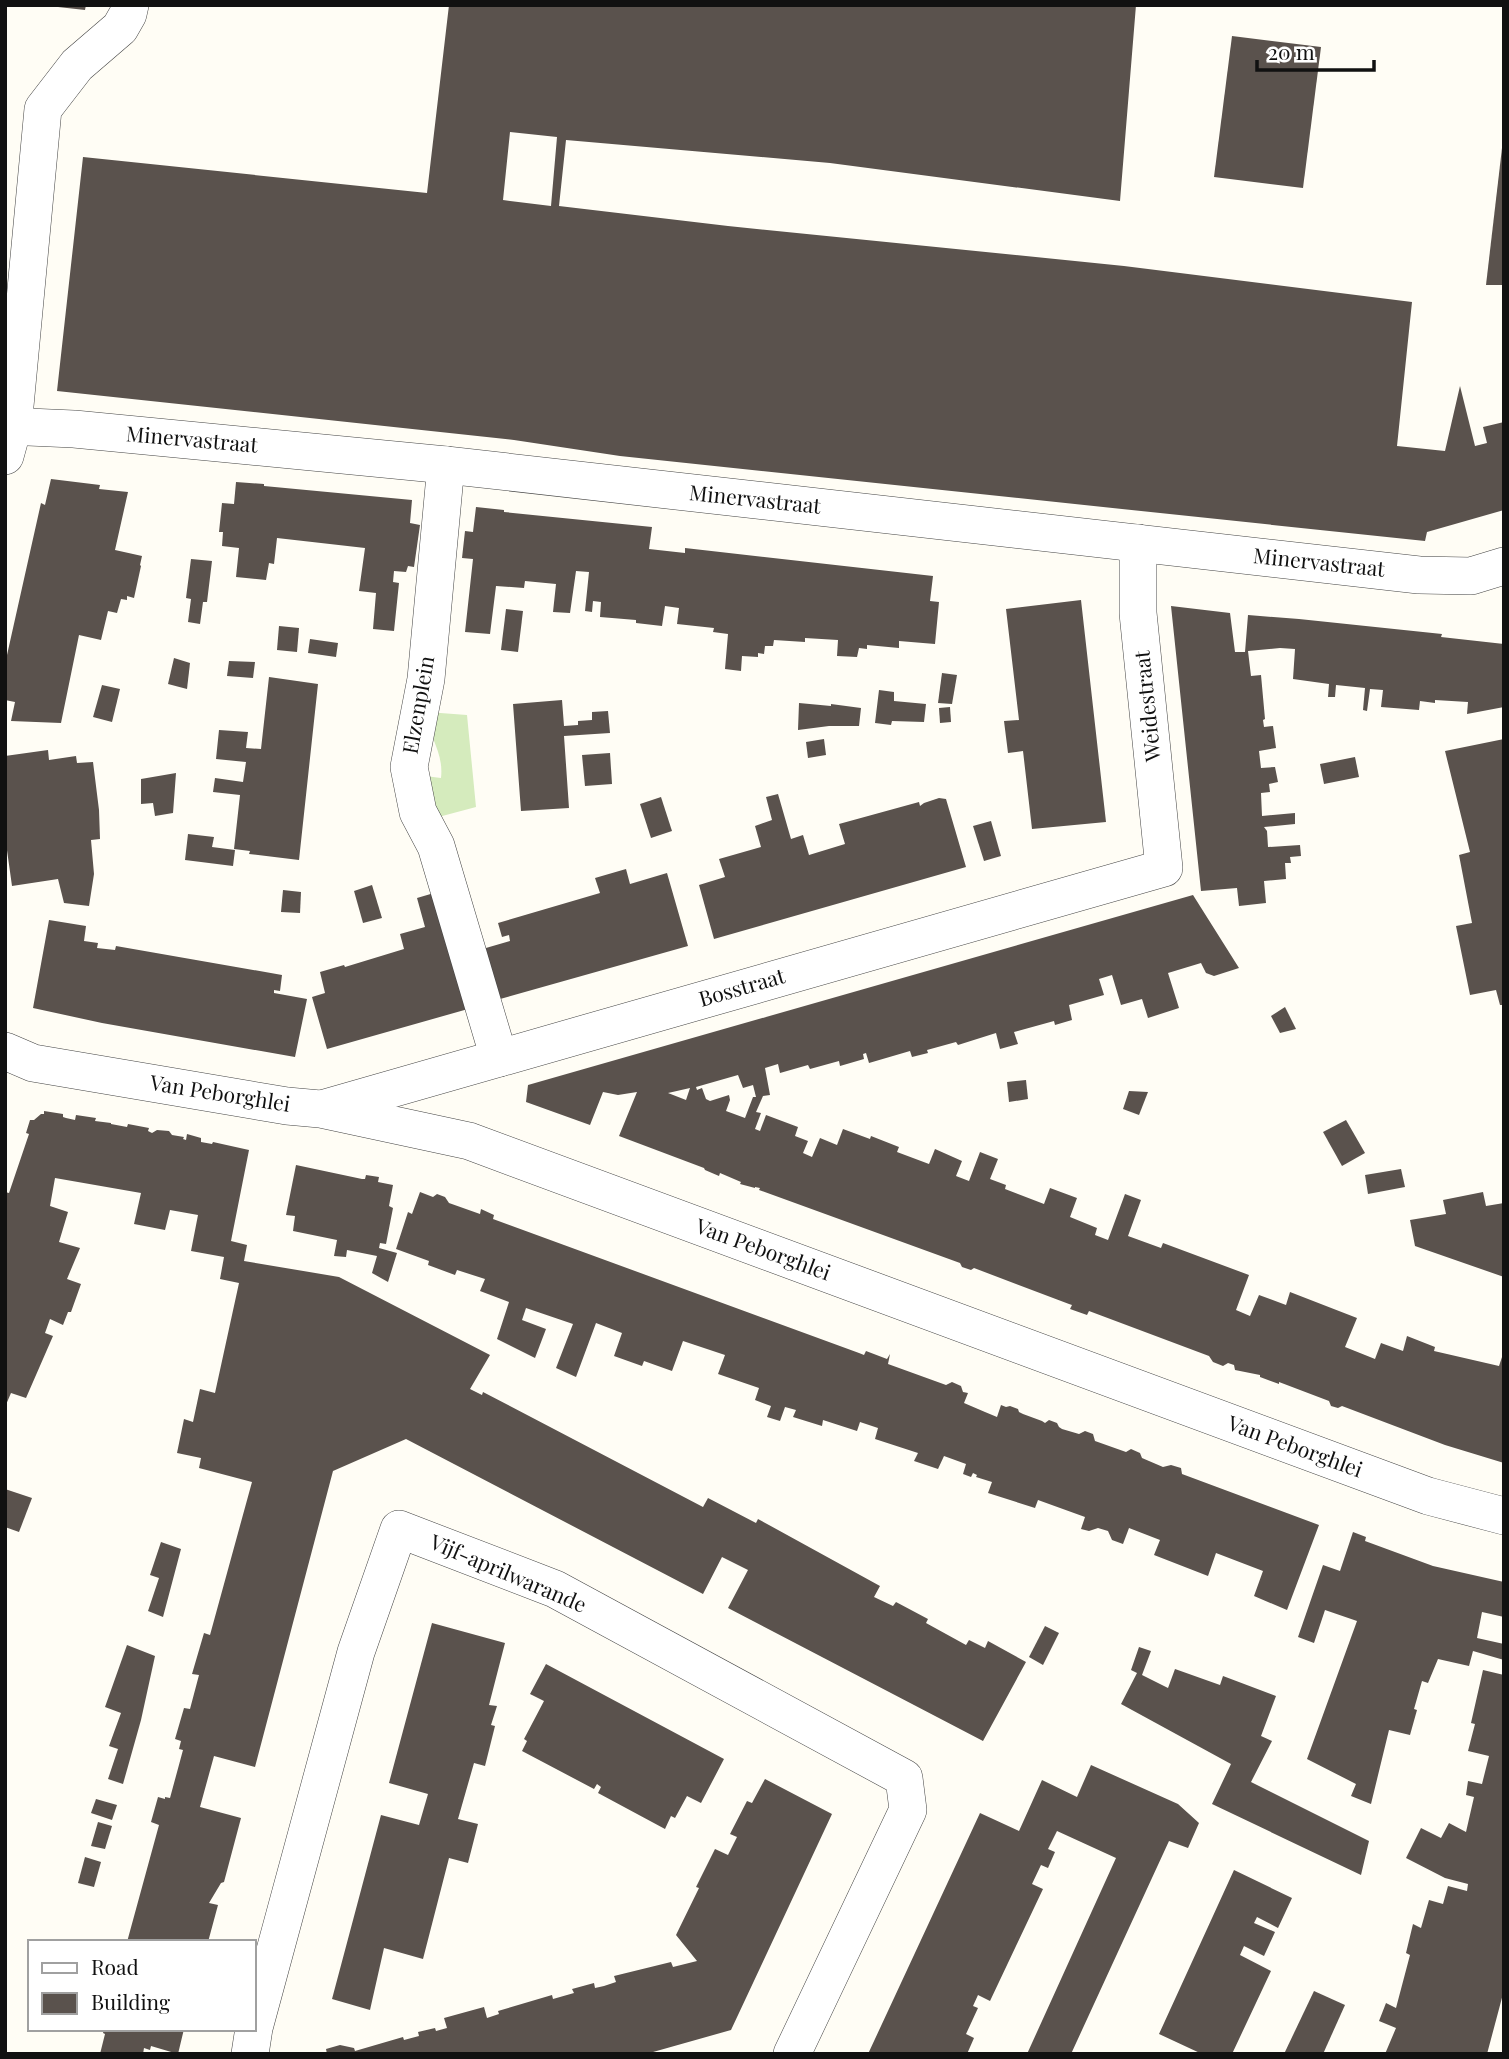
<svg xmlns="http://www.w3.org/2000/svg" width="1509" height="2059" font-family="'Playfair Display',serif">
	<rect width="100%" height="100%" fill="#fffdf5"/>
	<!-- green -->
	<path fill="#d5ebbd" d="M427 712 467 715 476 807 431 819 417 775 441 778C444 751 428 738 427 712Z"/>
	<!-- building -->
	<g fill="#5a524d" fill-rule="evenodd">
		<polygon points="59,5 86,5 85,10 58,7"/>
		<path d="M449 5H1136L1120 201 830 163 566 140 559 206 728 226 1124 266 1412 302 1397 446 1445 451 1460 386 1475 446 1487 443 1483 427 1504 422V510L1427 532 1425 541 620 456 514 440 57 391 83 157 427 193ZM510 132 557 137 551 206 503 200Z"/>
		<polygon points="1232,36 1321,47 1303,188 1214,177"/>
		<polygon points="1502,148 1504,148 1504,285 1486,285"/>
		<polygon points="51,479 100,485 99,489 128,492 115,550 142,556 140,565 141,566 134,598 127,596 127,600 121,599 117,613 108,611 101,640 79,635 61,723 11,721 15,702 5,700 5,664 41,503 45,505"/>
		<polygon points="236,482 264,484 264,486 412,500 410,523 420,525 414,567 408,566 406,572 394,571 393,582 399,583 394,631 373,629 376,593 359,591 365,548 277,538 274,564 269,563 266,580 236,577 239,548 222,546 223,532 219,532 222,503 234,504"/>
		<polygon points="476,507 504,510 504,512 652,527 649,549 685,553 685,548 933,576 930,601 939,602 935,644 899,641 899,648 867,645 867,649 859,648 857,657 837,656 838,640 805,638 805,642 774,640 773,646 765,646 764,654 758,653 758,657 742,656 741,671 725,669 728,634 713,632 714,628 677,624 679,608 665,606 662,626 636,623 636,620 600,617 601,602 593,601 592,612 585,611 589,572 576,571 570,613 553,612 556,584 525,581 524,588 496,586 490,634 465,632 473,559 462,558 465,531 473,532"/>
		<polygon points="191,559 212,561 207,602 203,602 200,624 188,622 191,599 186,598"/>
		<polygon points="1081,600 1106,822 1032,829 1023,751 1008,753 1004,721 1019,720 1006,609"/>
		<polygon points="1171,606 1230,613 1235,652 1245,652 1248,615 1299,619 1442,634 1441,637 1504,644 1504,707 1467,714 1468,702 1435,700 1435,703 1420,701 1419,710 1381,707 1383,690 1370,689 1367,711 1363,710 1365,688 1336,685 1335,697 1328,697 1329,684 1293,679 1295,649 1280,648 1248,651 1251,676 1261,675 1265,719 1263,720 1264,727 1273,726 1276,748 1259,751 1261,768 1275,767 1278,782 1269,784 1270,792 1261,793 1262,816 1295,813 1295,824 1264,827 1267,831 1268,847 1300,845 1301,856 1290,857 1291,863 1285,863 1286,879 1264,881 1266,903 1239,906 1237,888 1201,891"/>
		<polygon points="506,609 523,611 518,652 501,650"/>
		<polygon points="279,626 299,628 297,652 277,650"/>
		<polygon points="310,639 338,643 336,657 308,653"/>
		<polygon points="174,658 190,663 187,689 168,684"/>
		<polygon points="229,661 255,662 253,678 227,676"/>
		<polygon points="942,673 957,675 952,704 938,703"/>
		<polygon points="269,677 318,684 299,860 249,854 250,851 234,849 240,795 213,792 215,778 243,782 246,762 216,759 219,730 248,732 246,748 261,749"/>
		<polygon points="102,685 120,689 112,722 93,717"/>
		<polygon points="879,690 894,692 894,701 926,704 924,722 892,721 891,725 875,723"/>
		<polygon points="562,700 564,726 578,725 578,721 592,720 592,712 608,711 610,733 564,736 569,808 521,811 513,704"/>
		<polygon points="799,703 831,706 831,704 861,708 859,726 829,726 798,730"/>
		<polygon points="950,707 951,722 940,723 939,708"/>
		<polygon points="824,739 826,755 808,758 806,742"/>
		<polygon points="1504,739 1504,1005 1500,1005 1496,990 1470,995 1456,926 1472,923 1459,855 1470,852 1445,751"/>
		<polygon points="48,750 49,760 76,756 77,763 93,762 99,810 100,839 91,840 94,874 89,906 64,903 58,879 12,886 5,836 5,756"/>
		<polygon points="610,753 612,784 585,786 582,755"/>
		<polygon points="1355,757 1359,777 1324,784 1320,764"/>
		<polygon points="176,773 173,813 155,816 153,803 141,804 141,779"/>
		<polygon points="778,794 791,839 803,835 809,855 845,844 839,824 919,802 920,806 924,803 939,798 946,799 966,867 714,939 699,885 725,877 719,859 761,847 755,826 772,820 766,797"/>
		<polygon points="661,797 672,831 651,838 640,804"/>
		<polygon points="991,821 1001,856 984,861 973,826"/>
		<polygon points="188,834 214,837 212,847 235,850 233,866 185,860"/>
		<polygon points="626,869 630,884 667,873 688,946 493,1001 479,950 510,941 509,935 502,937 498,923 600,893 595,878"/>
		<polygon points="372,885 382,918 363,923 354,891"/>
		<polygon points="283,890 301,892 300,913 281,912"/>
		<polygon points="434,893 468,1009 327,1049 312,997 325,993 320,972 344,965 345,967 404,949 400,934 425,927 417,898"/>
		<path d="M1193 895 1239 968 1214 976 1206 973 1201 963 1168 973 1179 1008 1148 1018 1142 999 1121 1005 1112 975 1099 979 1104 995 1069 1005 1072 1020 1055 1025 1054 1021 1014 1032 1018 1044 1000 1049 996 1033 958 1045 956 1042 927 1050 928 1053 912 1057 910 1051 869 1063 866 1053 863 1054 864 1059 840 1066 839 1061 810 1069 808 1065 780 1073 778 1064 765 1068 770 1095 763 1096 756 1112 761 1113 755 1129 760 1131 766 1115 798 1127 795 1136 808 1141 803 1153 812 1157 820 1138 837 1145 843 1129 870 1139 871 1136 899 1147 897 1152 929 1164 935 1149 962 1161 956 1176 969 1181 980 1152 998 1159 990 1179 1006 1185 1005 1189 1044 1204 1050 1188 1077 1198 1070 1217 1097 1228 1095 1235 1108 1240 1125 1194 1141 1200 1128 1236 1161 1248 1163 1243 1249 1275 1236 1310 1250 1316 1259 1295 1286 1305 1290 1292 1357 1318 1345 1347 1375 1359 1381 1343 1403 1351 1407 1336 1435 1347 1434 1351 1499 1366 1504 1351V1463L1445 1445 1342 1406 1338 1408 1331 1406 1329 1401 1279 1382V1384L1260 1377V1375L1235 1370 1234 1365 1228 1363 1223 1366 1213 1362 1209 1356 1089 1311 1087 1315 1070 1309 1072 1305 1069 1304 974 1268 971 1270 962 1267 960 1263 759 1190 760 1188 755 1187V1188L740 1184 741 1182 720 1173 719 1176 705 1170 704 1168 619 1136 637 1092 618 1095 603 1092 590 1125 526 1102 528 1085ZM738 1075 743 1088 753 1085 756 1097H753L745 1118 726 1111 730 1100 729 1095 710 1101 706 1099 702 1088 697 1090 696 1087ZM690 1088 686 1100 668 1093Z"/>
		<polygon points="49,920 86,926 84,941 98,943 97,948 115,950 116,946 282,975 280,991 274,990 274,993 307,999 295,1057 102,1023 33,1008"/>
		<polygon points="1285,1007 1296,1029 1280,1033 1271,1016"/>
		<polygon points="1026,1080 1028,1099 1009,1102 1007,1082"/>
		<polygon points="1129,1091 1148,1092 1139,1115 1123,1109"/>
		<polygon points="44,1111 63,1114 63,1117 66,1118 75,1120 76,1115 96,1118 95,1121 111,1123 111,1124 127,1127 128,1124 149,1128 148,1131 152,1133 157,1130 169,1131 172,1135 184,1137 183,1139 186,1140 187,1134 201,1138 201,1142 212,1144 213,1142 249,1150 231,1241 247,1245 244,1261 339,1277 490,1355 470,1389 482,1395 483,1392 703,1507 708,1498 756,1523 758,1519 880,1586 874,1597 893,1606 896,1602 928,1619 926,1623 966,1645 969,1640 985,1648 988,1641 1026,1662 983,1741 728,1608 748,1570 722,1557 703,1594 406,1439 333,1471 255,1767 214,1756 200,1807 241,1818 224,1882 221,1883 209,1903 218,1905 208,1942 127,1942 159,1825 151,1822 158,1797 165,1799 165,1797 170,1798 183,1750 179,1749 181,1741 175,1739 184,1708 190,1709 199,1675 192,1674 204,1633 210,1635 252,1482 199,1468 201,1458 177,1453 184,1419 193,1422 200,1389 215,1393 239,1283 220,1279 224,1257 191,1251 198,1215 170,1210 165,1230 134,1224 141,1193 55,1178 50,1206 68,1212 59,1242 80,1248 67,1279 81,1284 71,1312 68,1312 63,1325 50,1319 45,1333 53,1336 26,1398 11,1393 5,1407 5,1192 9,1193 29,1134 26,1133 30,1120 34,1120 41,1114 44,1114"/>
		<polygon points="1346,1120 1365,1153 1342,1166 1323,1132"/>
		<polygon points="296,1165 362,1179 365,1179 366,1175 379,1177 378,1182 393,1185 389,1206 393,1208 386,1244 380,1243 379,1248 397,1253 388,1282 372,1273 377,1256 347,1250 346,1257 334,1256 337,1240 293,1231 295,1216 286,1215"/>
		<polygon points="1401,1169 1405,1187 1368,1194 1365,1175"/>
		<polygon points="420,1192 433,1197 437,1194 445,1197 449,1203 480,1214 481,1209 494,1215 493,1219 859,1353 864,1355 866,1351 887,1359 890,1354 888,1364 946,1385 952,1382 961,1386 963,1392 968,1393 964,1403 985,1412 997,1417 1001,1405 1006,1407 1010,1406 1018,1409 1019,1412 1023,1414 1042,1421 1045,1423 1049,1420 1057,1423 1059,1427 1062,1429 1079,1434 1085,1431 1093,1434 1095,1441 1126,1452 1131,1449 1140,1453 1142,1458 1163,1467 1171,1465 1181,1468 1182,1474 1319,1525 1287,1610 1254,1596 1263,1571 1216,1553 1208,1576 1154,1555 1160,1540 1129,1528 1123,1544 1112,1540 1108,1531 1098,1528 1089,1531 1081,1529 1085,1517 1038,1500 1035,1508 988,1493 992,1482 976,1477 977,1475 973,1473 971,1477 963,1474 966,1464 944,1456 938,1469 914,1461 918,1453 875,1439 878,1428 860,1422 857,1431 823,1420 822,1426 793,1417 796,1410 785,1407 780,1421 767,1417 771,1406 755,1400 759,1388 718,1374 725,1355 683,1341 672,1371 644,1361 642,1366 614,1356 622,1333 596,1323 576,1377 556,1368 573,1324 526,1308 522,1320 546,1329 535,1358 497,1339 509,1302 480,1291 485,1279 457,1270 455,1275 428,1265 429,1261 396,1249 408,1212 412,1214"/>
		<polygon points="1483,1192 1486,1206 1504,1203 1504,1277 1415,1246 1410,1220 1446,1214 1443,1200"/>
		<polygon points="5,1489 32,1498 19,1532 5,1527"/>
		<polygon points="1353,1532 1366,1537 1365,1541 1433,1566 1504,1582 1504,1617 1482,1612 1477,1638 1504,1644 1504,1660 1473,1651 1469,1666 1438,1659 1428,1683 1422,1681 1414,1709 1417,1710 1410,1735 1389,1730 1371,1804 1351,1796 1356,1784 1307,1759 1357,1621 1325,1610 1314,1643 1298,1637 1323,1565 1340,1571"/>
		<polygon points="161,1542 181,1549 163,1617 148,1611 159,1578 150,1575"/>
		<polygon points="432,1623 505,1643 489,1705 497,1706 491,1725 495,1726 485,1766 474,1763 458,1819 478,1824 468,1863 449,1858 423,1959 384,1948 370,2010 332,1999 381,1815 419,1825 428,1794 389,1783"/>
		<polygon points="1045,1626 1059,1633 1043,1665 1029,1657"/>
		<polygon points="127,1645 155,1656 141,1720 123,1784 108,1779 118,1749 109,1746 121,1713 105,1707"/>
		<polygon points="1139,1647 1151,1651 1142,1675 1168,1688 1175,1669 1220,1685 1223,1676 1276,1696 1261,1736 1272,1741 1251,1782 1369,1841 1361,1875 1212,1804 1231,1764 1121,1704 1137,1673 1131,1670"/>
		<polygon points="546,1664 724,1759 701,1803 687,1796 675,1818 671,1816 665,1829 598,1793 601,1787 597,1784 594,1789 522,1751 527,1741 524,1739 544,1701 530,1694"/>
		<polygon points="1483,1670 1504,1675 1504,1990 1499,2009 1487,2054 1385,2054 1396,2028 1379,2021 1386,2003 1396,2008 1410,1955 1406,1953 1413,1924 1421,1928 1429,1900 1443,1904 1448,1886 1467,1891 1468,1884 1445,1878 1406,1858 1421,1828 1441,1838 1449,1823 1466,1832 1474,1797 1466,1795 1468,1781 1482,1784 1489,1756 1468,1751 1475,1724 1471,1723"/>
		<polygon points="1091,1765 1178,1804 1199,1823 1188,1848 1169,1841 1071,2054 1027,2054 1116,1858 1057,1831 1048,1849 1055,1852 1048,1868 1041,1865 1032,1884 1043,1889 990,2001 978,1995 973,2006 978,2008 966,2034 974,2038 967,2054 868,2054 980,1813 1019,1831 1042,1780 1077,1797"/>
		<polygon points="765,1779 832,1814 731,2030 646,2054 327,2054 326,2049 340,2045 354,2048 355,2051 403,2037 404,2040 419,2036 418,2032 435,2028 436,2031 447,2028 444,2018 484,2007 487,2018 499,2014 498,2011 552,1995 553,1999 574,1993 572,1989 594,1983 595,1988 604,1986 616,1982 614,1976 671,1962 673,1967 697,1961 676,1935 699,1888 696,1887 715,1849 728,1855 737,1837 730,1834 747,1801 752,1803"/>
		<polygon points="96,1799 117,1805 112,1820 91,1813"/>
		<polygon points="98,1822 112,1826 105,1849 91,1846"/>
		<polygon points="85,1857 101,1862 94,1887 78,1883"/>
		<polygon points="1234,1870 1292,1898 1278,1928 1257,1917 1254,1923 1275,1932 1264,1956 1244,1946 1240,1955 1271,1971 1232,2054 1202,2054 1159,2034"/>
		<polygon points="1314,1991 1345,2005 1323,2054 1284,2054"/>
		<polygon points="104,2029 184,2029 178,2054 151,2046 150,2050 144,2048 143,2054 100,2054 105,2034 103,2033"/>
	</g>
	<g fill="none" stroke-linecap="round" stroke-linejoin="round">
		<defs>
			<g id="minor">
				<polyline points="5,426 74,429 446,465 1419,575 1471,576 1504,566"/>
				<polyline points="5,456 13,427 43,109 77,65 120,28 128,14 130,5"/>
				<polyline points="446,465 426,679 409,767 418,812 436,846 499,1058"/>
				<polyline points="5,1051 33,1063 287,1106 320,1109 469,1141 1428,1496 1504,1516"/>
				<polyline points="325,1108 1164,868 1138,613 1138,543"/>
				<polyline points="250,2054 254,2028 356,1652 399,1529 555,1589 904,1778 908,1810 792,2054"/>
			</g>
		</defs>
		<!-- minor casing -->
		<use href="#minor" stroke="#444" stroke-width="38"/>
		<!-- minor -->
		<use href="#minor" stroke="#fff" stroke-width="37"/>
	</g>
	<g text-anchor="middle" stroke-width="7" stroke-linejoin="round" paint-order="stroke">
		<!-- street labels -->
		<g font-size="21" fill="#111" stroke="#fff">
			<text transform="translate(192 440) rotate(5)" y="7">Minervastraat</text>
			<text transform="translate(755 500) rotate(6)" y="7">Minervastraat</text>
			<text transform="translate(1319 563) rotate(6)" y="7">Minervastraat</text>
			<text transform="translate(419 705) rotate(-80)" y="7">Elzenplein</text>
			<text transform="translate(1148 706) rotate(-96)" y="7">Weidestraat</text>
			<text transform="translate(742 988) rotate(-16)" y="7">Bosstraat</text>
			<text transform="translate(220 1094) rotate(9)" y="7">Van Peborghlei</text>
			<text transform="translate(763 1250) rotate(20)" y="7">Van Peborghlei</text>
			<text transform="translate(1295 1447) rotate(20)" y="7">Van Peborghlei</text>
			<text transform="translate(508 1574) rotate(23)" y="7">Vijf-aprilwarande</text>
		</g>
	</g>
	<!-- border -->
	<rect width="1509" height="2059" fill="none" stroke="#111111" stroke-width="14"/>
	<!-- legend -->
	<rect x="28" y="1940" width="228" height="91" fill="#ffffff" stroke="#a0a0a0" stroke-width="2"/>
	<rect x="42" y="1963" width="35" height="10" fill="#ffffff" stroke="#a0a0a0" stroke-width="2"/>
	<text x="91" y="1975" font-size="21" fill="#111111">Road</text>
	<rect x="42" y="1993" width="35" height="21" fill="#5a524d" stroke="#a0a0a0" stroke-width="2"/>
	<text x="91" y="2010" font-size="21" fill="#111111">Building</text>
	<!-- scale -->
	<path d="M1257 60v10h117v-10" fill="none" stroke="#111111" stroke-width="3.5"/>
	<text x="1268" y="60" font-size="21" fill="#111111" stroke="#ffffff" stroke-width="5" paint-order="stroke">20 m</text>
</svg>
